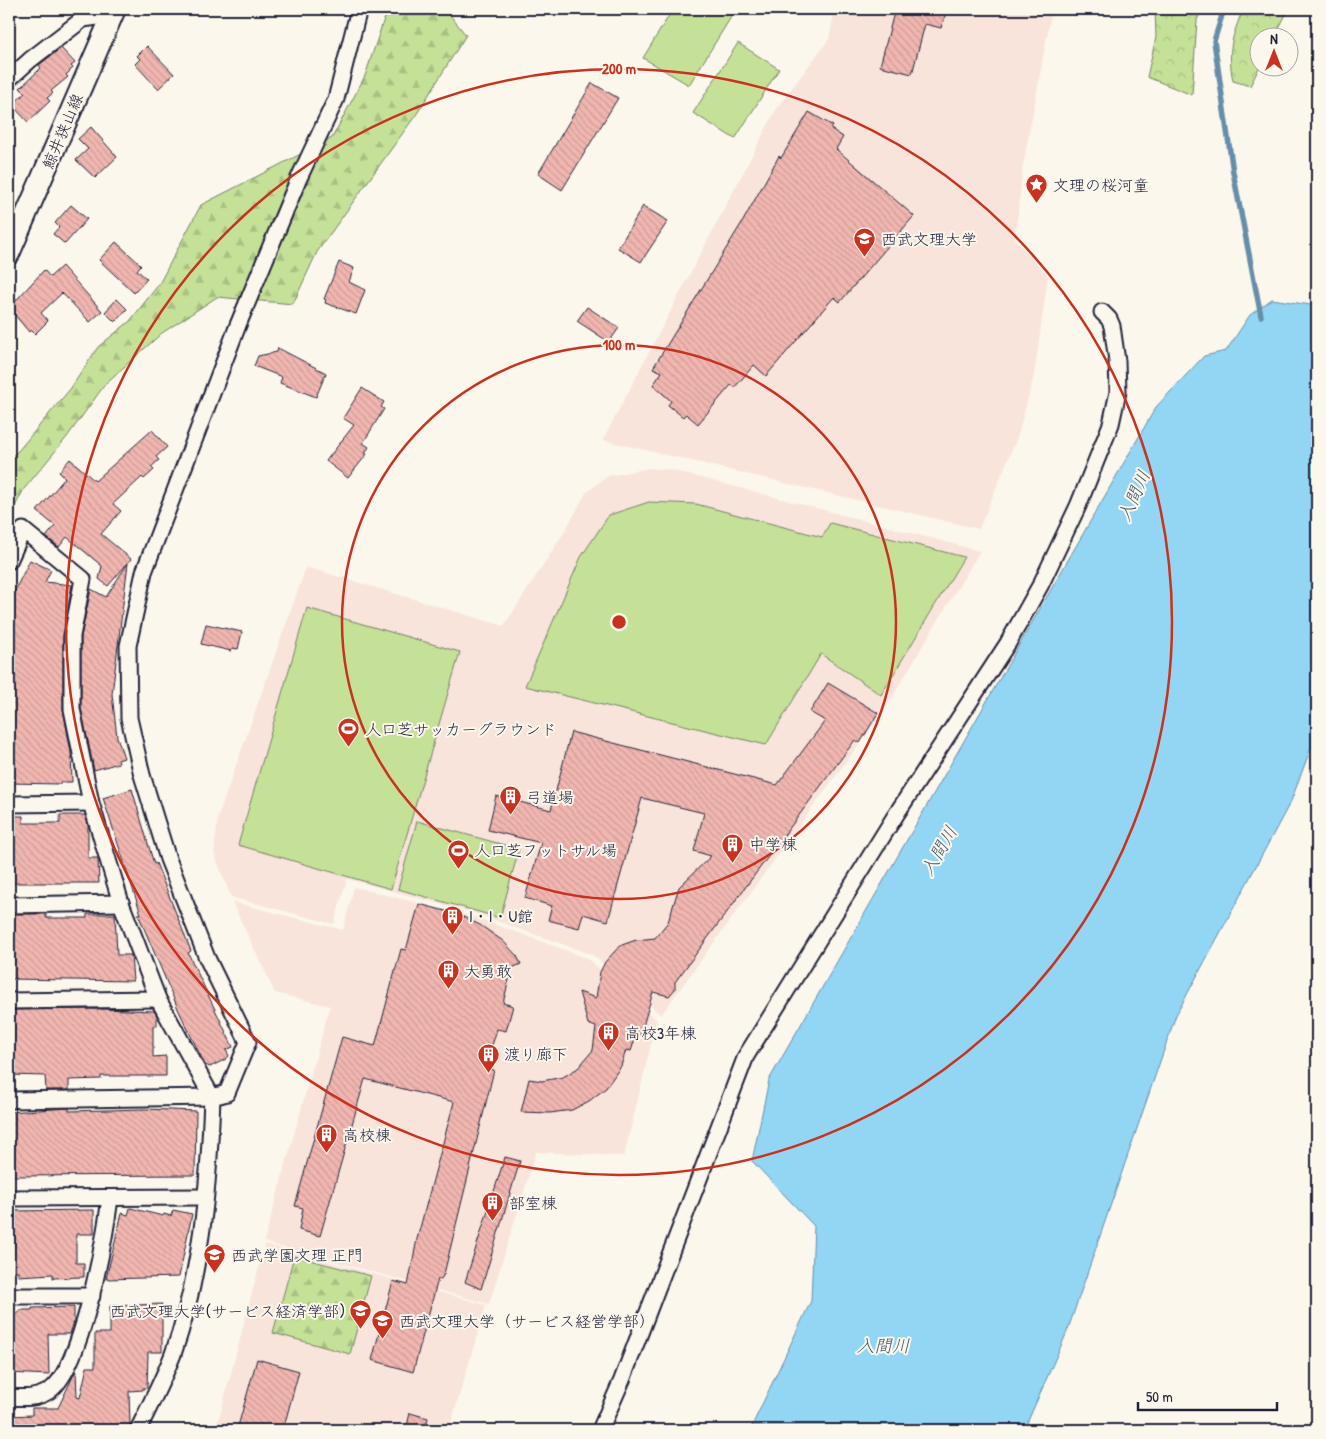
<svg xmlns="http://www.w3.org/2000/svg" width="1326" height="1439" font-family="'Patrick Hand','Klee One',sans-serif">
	<defs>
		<pattern id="forest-firs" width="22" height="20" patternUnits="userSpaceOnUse" patternTransform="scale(1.25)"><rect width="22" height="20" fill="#c5e097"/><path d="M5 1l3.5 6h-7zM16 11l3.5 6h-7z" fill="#a9c083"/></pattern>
		<pattern id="park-crowns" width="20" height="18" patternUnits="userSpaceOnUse" patternTransform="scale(1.25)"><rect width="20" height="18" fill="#c5e097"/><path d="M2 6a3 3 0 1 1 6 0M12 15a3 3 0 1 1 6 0" fill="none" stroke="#a9c083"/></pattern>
		<pattern id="building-back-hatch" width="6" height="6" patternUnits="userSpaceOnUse" patternTransform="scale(1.25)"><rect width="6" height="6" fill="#f1b6b0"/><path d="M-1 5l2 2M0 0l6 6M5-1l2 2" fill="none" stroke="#ce9c98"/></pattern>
	</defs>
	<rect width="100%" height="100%" fill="#fbf7ec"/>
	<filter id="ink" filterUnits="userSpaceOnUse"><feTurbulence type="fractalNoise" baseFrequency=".02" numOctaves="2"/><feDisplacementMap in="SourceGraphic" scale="10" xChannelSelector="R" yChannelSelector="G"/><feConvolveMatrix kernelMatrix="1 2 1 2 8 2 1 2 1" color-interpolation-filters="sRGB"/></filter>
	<g filter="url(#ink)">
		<!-- built -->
		<g fill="#f8e4da">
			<polygon points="835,9 1052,9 1023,166 1015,239 1048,276 1034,376 1018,435 979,529 603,440 777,108 829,39"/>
			<polygon points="650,468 671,470 980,551 884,710 661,1015 593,955 474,913 347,879 334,924 231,897 214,853 218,817 306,567 504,626 565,531 586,493 608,476"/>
			<polygon points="354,887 478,918 587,958 657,1020 624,1156 536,1152 489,1304 264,1242 330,1006 275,993 232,902 343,930"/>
			<polygon points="265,1244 486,1305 449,1430 216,1430"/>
		</g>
		<!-- forest -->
		<g fill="url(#forest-firs)" stroke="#748169">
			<polygon points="400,9 445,9 466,35 418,112 317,252 293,304 217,297 162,333 106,383 67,437 24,489 9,518 9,458 18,451 71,388 98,347 130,321 159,284 201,205 332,138 365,76 384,19"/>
			<polygon points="294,1256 371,1276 350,1354 273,1333"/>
		</g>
		<!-- park -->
		<g fill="url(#park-crowns)" stroke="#748169">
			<polygon points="1155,9 1202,9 1197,20 1192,95 1147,77 1156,37"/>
			<path d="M1243 9H1289L1274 37 1258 38 1259 68 1250 86 1233 81C1227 50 1232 37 1243 9Z"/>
		</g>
		<!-- garden -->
		<g fill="#c5e097" stroke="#748169">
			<polygon points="673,9 736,9 689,85 643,58"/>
			<polygon points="738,43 779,69 735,139 693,113"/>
			<polygon points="649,502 696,504 822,537 830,523 964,557 881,695 821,654 766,745 525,686 581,557 609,515"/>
			<polygon points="307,608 460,652 391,889 238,845"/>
			<polygon points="417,821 519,849 500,918 398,889"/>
		</g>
		<!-- water -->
		<polygon fill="#92d6f4" stroke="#658eaa" points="1272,299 1317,306 1317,732 1291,801 1176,1015 1067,1332 1024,1430 750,1430 811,1301 814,1226 752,1161 769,1080 1156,407 1204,356 1226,351 1250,315"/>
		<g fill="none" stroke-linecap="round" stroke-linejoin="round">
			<!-- stream -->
			<polyline stroke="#658eaa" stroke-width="5.5" points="1224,9 1214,41 1233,172 1261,316"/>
		</g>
		<!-- building -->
		<g fill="url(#building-back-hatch)" stroke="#22223b">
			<polygon points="895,9 935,9 946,12 941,28 925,24 912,74 880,66"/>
			<polygon points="147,46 174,74 158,89 135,64 140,59 137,56"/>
			<polygon points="61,48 75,63 71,66 73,68 66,75 68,77 51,91 53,93 47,98 50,101 28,122 12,105 25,93 20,88 41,68 39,65"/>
			<polygon points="592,83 618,98 562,190 538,174"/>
			<polygon points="809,112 833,126 831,129 843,137 836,149 914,216 840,302 834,297 766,376 754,365 735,387 731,385 698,424 686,414 683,417 668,405 671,401 653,385 662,372 653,368 743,221 779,156 781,158"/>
			<polygon points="91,127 117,157 95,178 76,160 88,149 78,139"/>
			<polygon points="71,205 87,219 65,244 53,234 59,227 55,223"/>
			<polygon points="643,206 668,221 641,262 618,248"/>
			<polygon points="116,242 141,265 137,270 147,279 134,293 99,260"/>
			<polygon points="339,262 354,268 349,282 365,290 356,314 325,303 326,300 324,299"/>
			<polygon points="62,266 102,311 90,322 62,293 41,313 48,321 35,334 31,330 29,332 9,308 44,270 50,277"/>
			<polygon points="117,299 127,309 115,322 105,312"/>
			<polygon points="587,307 619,328 609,342 577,321"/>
			<polygon points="278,348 326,373 316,397 280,383 282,377 254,366 258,356 277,352"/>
			<polygon points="362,388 384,402 381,407 384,409 363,443 369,447 365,453 367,454 348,478 326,461 354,425 343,418"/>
			<polygon points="152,430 167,447 156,457 159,460 151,467 154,470 144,479 142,477 113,504 121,511 101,534 131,559 108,586 99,579 102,566 67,537 59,547 46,537 55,526 37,511 65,478 59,472 70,459 95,481"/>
			<polygon points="30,560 51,570 45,582 72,585 63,636 63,709 71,752 72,782 60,782 60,784 9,783 9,602"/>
			<polygon points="128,563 112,694 117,737 124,758 118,760 119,763 94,770 81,708 81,637 91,589 106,597"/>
			<polygon points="206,624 242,632 238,649 232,648 231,651 201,644"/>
			<polygon points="828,683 878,713 860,743 855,740 675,982 675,989 669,996 653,992 640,1036 636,1036 631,1051 626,1050 621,1066 606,1088 589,1101 572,1110 550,1113 521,1112 529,1079 542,1081 563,1077 578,1068 593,1050 596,1027 588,1024 579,992 596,998 600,972 605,962 616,950 622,945 636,940 655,938 668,922 679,887 711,856 694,851 704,813 642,798 608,921 583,914 579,928 548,920 552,906 525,898 541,843 488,830 496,796 551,810 571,732 777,785 825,721 810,712"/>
			<polygon points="132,789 154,864 156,863 191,951 188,953 233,1047 226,1050 229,1056 226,1059 210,1067 205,1065 179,1011 138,914 141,914 103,798"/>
			<polygon points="60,815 85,815 88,825 88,858 98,858 99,883 9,883 9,816 23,816 23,823 60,823"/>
			<polygon points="419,904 457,914 480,925 503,941 517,956 521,964 512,968 503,1003 513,1006 506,1031 497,1029 485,1068 494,1070 444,1274 441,1279 438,1279 413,1372 372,1360 393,1281 408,1285 417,1239 454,1102 365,1079 320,1236 299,1230 303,1208 295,1206 342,1037 375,1046 401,949 406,950"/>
			<polygon points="9,914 46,914 46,918 87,918 87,914 115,914 117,955 131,955 133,981 9,979"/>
			<polygon points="102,1009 154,1011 157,1016 157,1026 153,1026 153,1057 166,1056 166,1076 101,1076 101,1079 69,1080 69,1090 46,1090 45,1076 9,1075 9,1010"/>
			<polygon points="69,1108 69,1111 145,1109 196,1111 195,1175 9,1176 9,1112"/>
			<polygon points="505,1157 520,1161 481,1289 465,1282"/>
			<polygon points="130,1208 163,1216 164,1214 171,1216 173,1210 192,1214 179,1277 106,1279 122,1213 128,1215"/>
			<polygon points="94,1210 94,1234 76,1234 76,1263 84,1263 84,1277 53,1278 53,1274 18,1276 18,1271 9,1271 9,1211"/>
			<polygon points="162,1304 162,1352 148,1352 147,1388 143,1388 143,1390 129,1391 130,1425 127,1429 9,1430 9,1416 32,1415 32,1408 58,1408 76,1370 77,1397 80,1398 87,1367 95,1367 95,1333 110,1333 110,1306"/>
			<polygon points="74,1307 74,1322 70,1334 48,1334 49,1375 9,1373 9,1321 13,1321 13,1313 19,1313 19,1310 32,1310 32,1308"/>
			<polygon points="257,1359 299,1371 283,1430 237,1430"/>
			<polygon points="410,1413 428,1418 425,1430 406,1430"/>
		</g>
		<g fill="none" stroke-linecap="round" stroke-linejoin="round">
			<defs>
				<g id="minor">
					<polyline points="9,79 30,60 83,19 112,15"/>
					<polyline points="9,561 23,530 83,579 72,636 72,709 91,803 121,903 158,999 212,1097 9,1100"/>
					<polyline points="9,804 91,803"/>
					<polyline points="9,905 121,903"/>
					<polyline points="9,1001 158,999"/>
					<polyline points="9,1198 205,1197"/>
					<polyline points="9,1296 92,1296"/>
					<path d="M9 1397C24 1398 36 1399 49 1391 82 1370 105 1237 110 1198"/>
					<path d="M138 1430C150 1405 163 1380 173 1354 202 1272 209 1183 212 1097L227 1093 248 1042 207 958 168 859 142 775 129 718 128 646 144 572 238 325 299 178 336 99 359 9"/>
					<polyline points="600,1430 622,1380 746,1056 897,813 1008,643 1041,584 1078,506 1111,424 1118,392 1117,361 1112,326 1109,319 1102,312"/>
				</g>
				<polyline id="secondary" points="9,254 115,9"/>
			</defs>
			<!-- minor casing -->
			<use href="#minor" stroke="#22223b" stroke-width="19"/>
			<!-- secondary casing -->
			<use href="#secondary" stroke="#22223b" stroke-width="24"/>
			<!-- minor -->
			<use href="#minor" stroke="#fbf7ec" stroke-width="15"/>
			<!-- secondary -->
			<use href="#secondary" stroke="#fbf7ec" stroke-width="20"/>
		</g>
	</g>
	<!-- distance rings -->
	<g fill="none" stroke="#c8321e" stroke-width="2.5">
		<circle cx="619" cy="622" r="277"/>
		<circle cx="619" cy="622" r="553"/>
	</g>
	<!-- icons -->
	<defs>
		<symbol id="sight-pin" viewBox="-11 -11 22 30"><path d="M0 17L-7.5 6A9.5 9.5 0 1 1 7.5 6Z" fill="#c8321e" stroke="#fbf7ec"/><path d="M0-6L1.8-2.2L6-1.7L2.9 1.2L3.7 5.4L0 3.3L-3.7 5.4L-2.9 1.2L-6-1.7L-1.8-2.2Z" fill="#fff"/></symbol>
		<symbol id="school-pin" viewBox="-11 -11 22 30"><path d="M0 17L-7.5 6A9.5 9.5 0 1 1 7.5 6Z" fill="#c8321e" stroke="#fbf7ec"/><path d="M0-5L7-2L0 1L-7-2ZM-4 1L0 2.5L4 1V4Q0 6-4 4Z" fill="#fff"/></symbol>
		<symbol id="stadium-pin" viewBox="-11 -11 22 30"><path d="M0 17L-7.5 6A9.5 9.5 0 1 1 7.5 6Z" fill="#c8321e" stroke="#fbf7ec"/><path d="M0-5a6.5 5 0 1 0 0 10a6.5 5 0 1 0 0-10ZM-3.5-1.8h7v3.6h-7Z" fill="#fff"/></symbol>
		<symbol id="building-pin" viewBox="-11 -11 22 30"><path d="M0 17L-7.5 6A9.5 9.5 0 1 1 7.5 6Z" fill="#c8321e" stroke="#fbf7ec"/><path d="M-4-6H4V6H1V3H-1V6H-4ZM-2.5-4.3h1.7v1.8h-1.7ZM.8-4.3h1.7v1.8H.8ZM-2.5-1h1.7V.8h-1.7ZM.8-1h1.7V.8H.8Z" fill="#fff"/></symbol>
		<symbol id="university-pin" viewBox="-11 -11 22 30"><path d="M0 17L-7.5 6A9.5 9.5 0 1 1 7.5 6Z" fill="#c8321e" stroke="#fbf7ec"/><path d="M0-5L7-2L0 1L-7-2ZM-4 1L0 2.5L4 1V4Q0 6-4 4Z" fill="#fff"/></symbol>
	</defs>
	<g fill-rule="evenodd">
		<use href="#sight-pin" x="1024" y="172" width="25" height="34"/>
		<use href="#school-pin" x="852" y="226" width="25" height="34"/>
		<use href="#stadium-pin" x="336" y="716" width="25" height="34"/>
		<use href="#building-pin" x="498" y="784" width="25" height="34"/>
		<use href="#building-pin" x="720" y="832" width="25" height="34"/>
		<use href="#stadium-pin" x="446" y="838" width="25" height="34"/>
		<use href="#building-pin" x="440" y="904" width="25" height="34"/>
		<use href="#building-pin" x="436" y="958" width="25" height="34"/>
		<use href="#building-pin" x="596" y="1020" width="25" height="34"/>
		<use href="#building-pin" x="476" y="1042" width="25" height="34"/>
		<use href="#building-pin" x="314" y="1122" width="25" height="34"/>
		<use href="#building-pin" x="480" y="1190" width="25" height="34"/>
		<use href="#university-pin" x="202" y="1242" width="25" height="34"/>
		<use href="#school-pin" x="348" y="1298" width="25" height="34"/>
		<use href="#university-pin" x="370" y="1308" width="25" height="34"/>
	</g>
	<g text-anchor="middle" stroke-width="4" stroke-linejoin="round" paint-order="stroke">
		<!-- street labels -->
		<g font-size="16" fill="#22223b" stroke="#fbf7ec">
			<text transform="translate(62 131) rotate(-67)" y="6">鯨井狭山線</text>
		</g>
		<!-- poi labels -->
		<g font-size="16" fill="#22223b" stroke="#fbf7ec" text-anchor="start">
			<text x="1053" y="191">文理の桜河童</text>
			<text x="881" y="245">西武文理大学</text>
			<text x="365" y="735">人口芝サッカーグラウンド</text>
			<text x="526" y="803">弓道場</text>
			<text x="749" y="850">中学棟</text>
			<text x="474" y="856">人口芝フットサル場</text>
			<text x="469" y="922">I・I・U館</text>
			<text x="464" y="977">大勇敢</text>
			<text x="625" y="1039">高校3年棟</text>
			<text x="504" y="1060">渡り廊下</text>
			<text x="343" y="1141">高校棟</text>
			<text x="509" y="1209">部室棟</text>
			<text x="231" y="1261">西武学園文理 正門</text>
			<text x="345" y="1317" text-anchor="end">西武文理大学(サービス経済学部)</text>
			<text x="399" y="1327">西武文理大学（サービス経営学部）</text>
		</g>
		<!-- water labels -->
		<g font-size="18" font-style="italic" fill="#445872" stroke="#fbf7ec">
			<text transform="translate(1134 496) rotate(-66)" y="6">入間川</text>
			<text transform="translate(939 851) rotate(-60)" y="6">入間川</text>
			<text x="883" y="1352">入間川</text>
		</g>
	</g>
	<circle cx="619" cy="622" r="8" fill="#c8321e" stroke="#fbf7ec" stroke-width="2.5"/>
	<g font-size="15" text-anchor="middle" font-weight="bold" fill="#c8321e" stroke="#fbf7ec" stroke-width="4" stroke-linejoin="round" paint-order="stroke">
		<text x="619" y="74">200 m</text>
		<text x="619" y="350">100 m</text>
	</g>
	<!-- margin -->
	<rect width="1326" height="1439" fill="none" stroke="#fbf7ec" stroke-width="30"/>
	<rect x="15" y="15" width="1296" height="1409" fill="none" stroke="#22223b" stroke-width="2" filter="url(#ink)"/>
	<!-- north arrow -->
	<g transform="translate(1274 52)"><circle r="24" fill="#fbf7ec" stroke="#a4a2a5"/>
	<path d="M0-4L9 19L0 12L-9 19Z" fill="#c8321e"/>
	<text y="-8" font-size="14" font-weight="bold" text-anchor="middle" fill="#22223b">N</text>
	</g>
	<!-- scale -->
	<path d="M1138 1402v8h139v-8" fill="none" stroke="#22223b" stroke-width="2.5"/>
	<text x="1146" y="1402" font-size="15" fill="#22223b" stroke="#fbf7ec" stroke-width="4" paint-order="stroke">50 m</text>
</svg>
